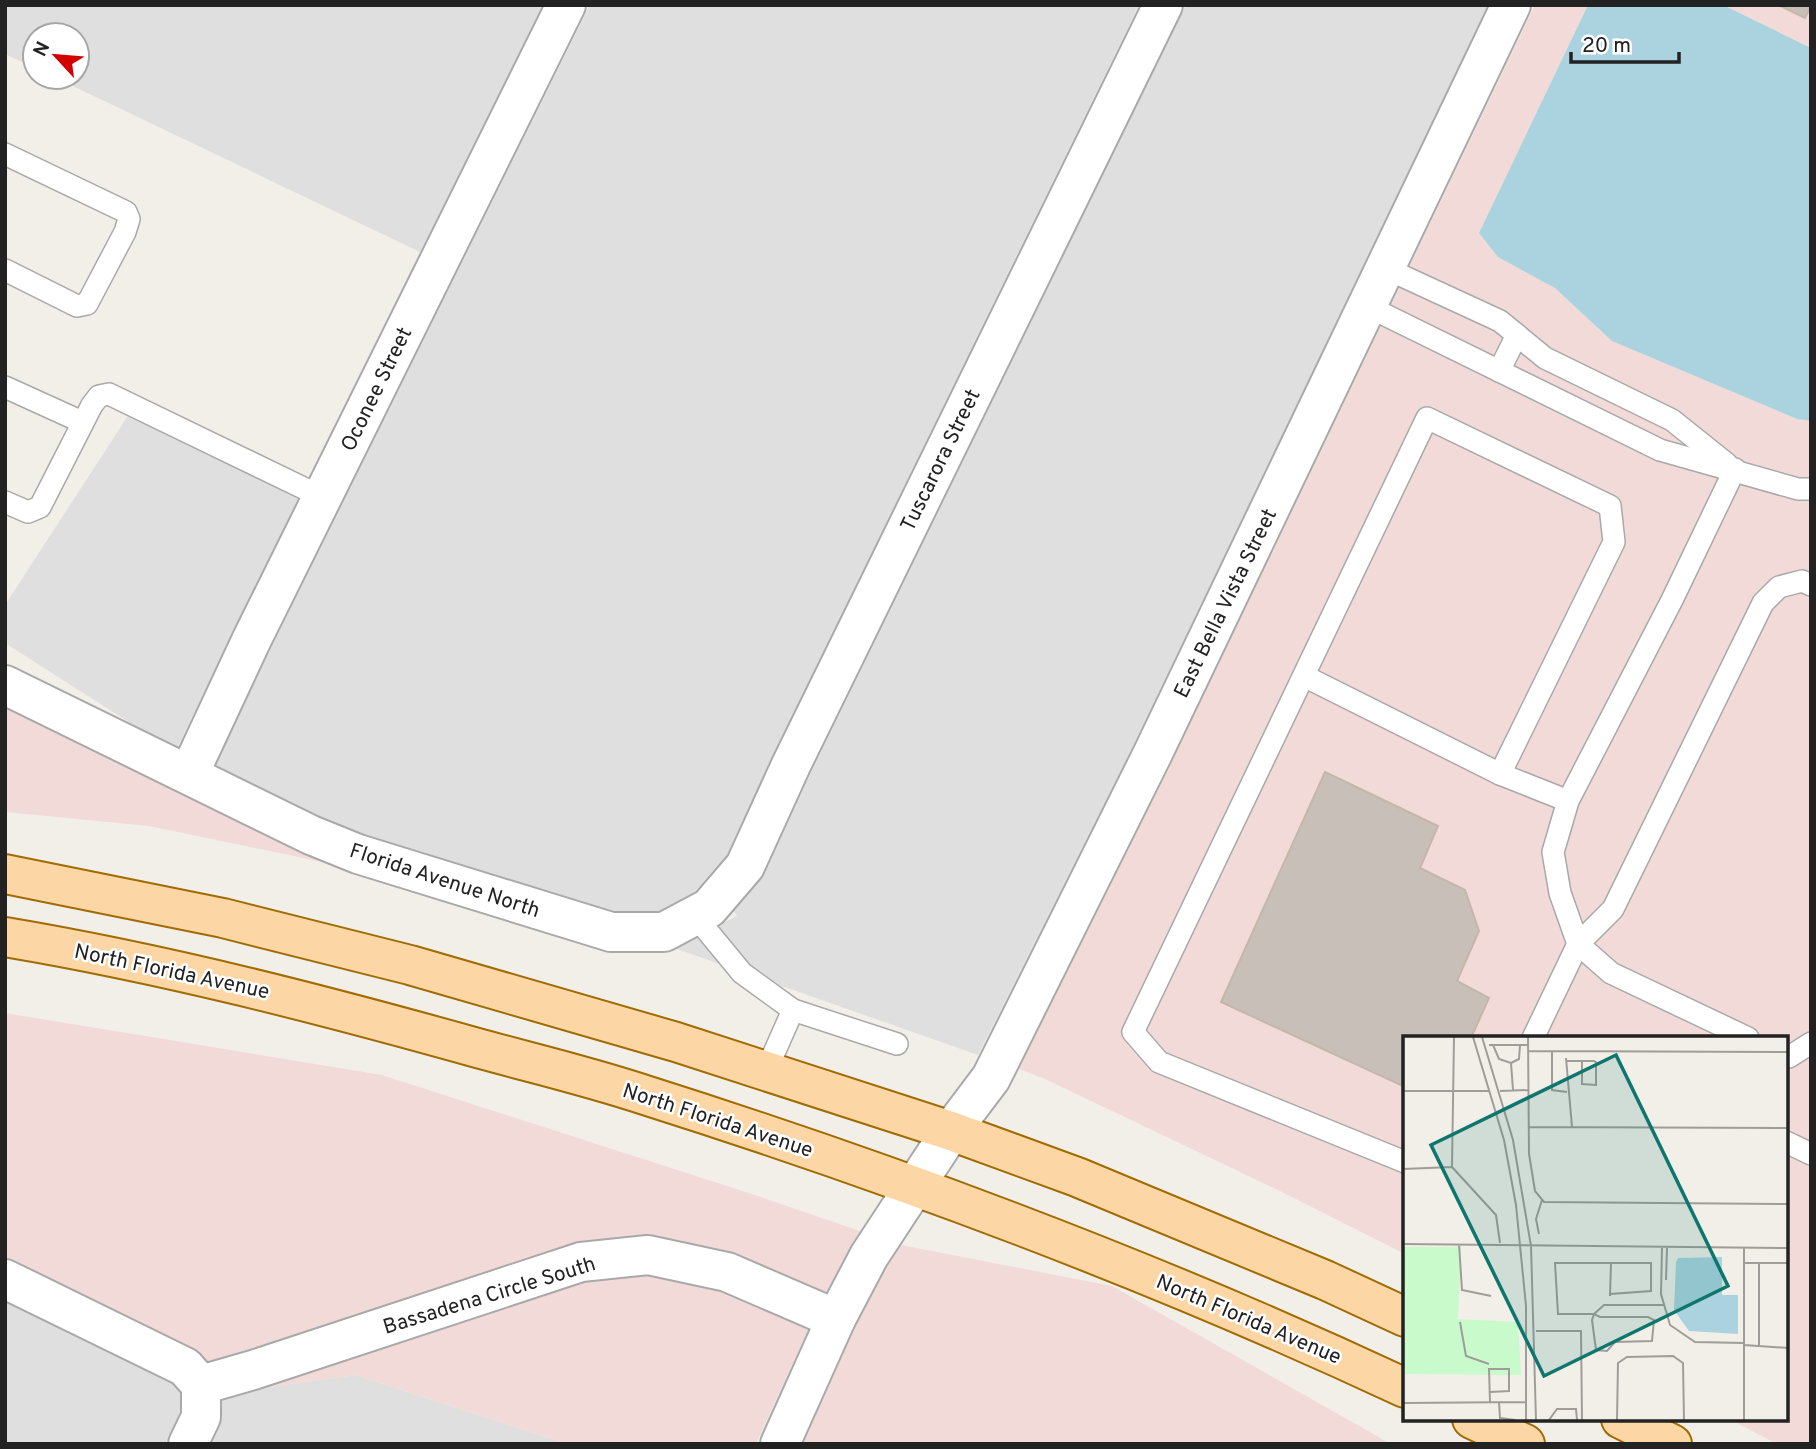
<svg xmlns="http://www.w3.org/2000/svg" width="1816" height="1449" font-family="Overpass,sans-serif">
	<rect width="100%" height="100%" fill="#f2efe9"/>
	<!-- residential -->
	<g fill="#e0dfdf">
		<polygon points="5,5 543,5 420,252 54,77 77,77 77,35 35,35 35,68 5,54"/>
		<polygon points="590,5 1139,5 772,756 727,855 694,892 657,913 612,912 364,836 319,817 215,766 270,650"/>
		<polygon points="1186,5 1488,5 1133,746 978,1055 677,949 708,931 713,935 723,923 737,916 734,911 764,875 810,775"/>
		<polygon points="133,408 303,489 177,748 146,733 5,643 5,605"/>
		<polygon points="5,1300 172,1381 180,1390 181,1411 165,1444 5,1444"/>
		<polygon points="356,1375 567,1444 212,1444 220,1426 222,1400 262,1388"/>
	</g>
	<!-- commercial -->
	<g fill="#f2dad9">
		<polygon points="1535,5 1588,5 1479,233 1499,257 1555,288 1613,341 1797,419 1811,421 1811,1444 1777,1444 1729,1419 1786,1419 1786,1038 1405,1038 1405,1254 1284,1193 1045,1079 1019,1069 1171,764"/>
		<polygon points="1723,5 1811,5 1811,48"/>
		<polygon points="5,706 332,864 149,826 5,812"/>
		<polygon points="5,1013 382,1075 755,1195 860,1231 825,1294 734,1255 651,1236 577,1243 207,1363 194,1350 5,1258"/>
		<polygon points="901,1245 1112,1286 1391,1444 803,1444 855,1328 887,1266"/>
		<polygon points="649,1274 722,1291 809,1328 756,1444 567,1444 356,1375 262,1388 587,1280"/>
	</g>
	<!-- water -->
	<polygon fill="#aad3df" points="1588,5 1723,5 1811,48 1811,421 1797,419 1612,341 1555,288 1498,257 1479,233"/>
	<!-- building -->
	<g fill="#c7bfb8" stroke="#c4b6ab" stroke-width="2">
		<polygon points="1778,5 1811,5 1811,6 1805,18"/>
		<polygon points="1325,772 1438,826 1420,868 1465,890 1479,931 1457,981 1489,998 1471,1038 1405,1038 1405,1087 1221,1002"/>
	</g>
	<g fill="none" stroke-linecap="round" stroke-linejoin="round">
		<defs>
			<g id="service">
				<polyline points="5,154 126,212 129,219 125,232 87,304 77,306 5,270"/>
				<polyline points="1385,268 1500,321 1545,358 1672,420 1727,464"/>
				<polyline points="1367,306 1660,450 1798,489 1811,489"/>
				<polyline points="1499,371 1517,335"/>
				<polyline points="5,387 82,422"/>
				<polyline points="1735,469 1672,600 1568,801 1553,852 1560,893 1578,944 1611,973 1748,1038"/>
				<polyline points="5,502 28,512 40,507 92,405 99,396 109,394 322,497"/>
				<polyline points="1304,676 1500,774 1568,801"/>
				<polyline points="695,916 742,973 793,1010 897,1044"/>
				<polyline points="1533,1038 1578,944 1613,909 1763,603 1779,587 1802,581 1811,585"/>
				<polyline points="1786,1056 1789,1057 1811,1043"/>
				<polyline points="766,1071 793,1010"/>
				<polyline points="1786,1142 1811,1154"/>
				<polyline points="1405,1162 1159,1062 1133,1032 1427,418 1610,506 1614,542 1500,774"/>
			</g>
			<g id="minor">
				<polyline points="5,685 311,835 358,854 611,932 664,932 709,908 745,866 791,765 1163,5"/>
				<polyline points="189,774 251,641 566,5"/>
				<polyline points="5,1279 185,1367 201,1385"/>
				<polyline points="201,1385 253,1370 581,1262 648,1255 727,1272 836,1319"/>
				<polyline points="188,1444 201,1417 201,1385"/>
			</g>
			<polyline id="tertiary" points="780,1444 836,1319 869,1256 951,1131 991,1078 1152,755 1511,5"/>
			<g id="primary">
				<polyline points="5,874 223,918 410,965 676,1042 951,1131 1077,1177 1325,1280 1405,1317"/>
				<path d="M5 937C166 964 324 1005 481 1049 536 1064 591 1077 645 1095 904 1177 1159 1273 1405 1388"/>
				<polyline points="1472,1419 1525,1444"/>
				<polyline points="1621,1419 1672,1444"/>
			</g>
		</defs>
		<!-- service casing -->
		<use href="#service" stroke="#a9a9a9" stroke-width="24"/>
		<!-- minor casing -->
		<use href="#minor" stroke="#a9a9a9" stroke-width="42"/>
		<!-- tertiary casing -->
		<use href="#tertiary" stroke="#a9a9a9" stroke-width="42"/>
		<!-- primary casing -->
		<use href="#primary" stroke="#a06b00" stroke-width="42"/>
		<!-- service -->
		<use href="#service" stroke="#fff" stroke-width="21"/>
		<!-- minor -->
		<use href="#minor" stroke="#fff" stroke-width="38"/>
		<!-- tertiary -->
		<use href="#tertiary" stroke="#fff" stroke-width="38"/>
		<!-- primary -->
		<use href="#primary" stroke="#fcd6a4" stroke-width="38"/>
	</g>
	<g text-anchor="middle" stroke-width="5" stroke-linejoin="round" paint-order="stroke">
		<!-- street labels -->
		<g font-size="21" fill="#222" stroke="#fff">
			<text transform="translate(376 389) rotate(-64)" y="7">Oconee Street</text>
			<text transform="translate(940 460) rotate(-64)" y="7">Tuscarora Street</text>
			<text transform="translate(1225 603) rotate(-64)" y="7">East Bella Vista Street</text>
			<text transform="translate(445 880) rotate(18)" y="7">Florida Avenue North</text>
			<text transform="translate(172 971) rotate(12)" y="7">North Florida Avenue</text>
			<text transform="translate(718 1120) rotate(18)" y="7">North Florida Avenue</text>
			<text transform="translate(489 1295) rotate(-17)" y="7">Bassadena Circle South</text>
			<text transform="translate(1249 1319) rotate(23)" y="7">North Florida Avenue</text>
		</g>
	</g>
	<!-- overview -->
	<g transform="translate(1403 1036)">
		<rect width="385" height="385" fill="#f2efe9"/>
		<path d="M0 211H58L55 283 115 286 118 339 0 338Z" fill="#c8facc"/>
		<path d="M319 221V259H335V298L286 295 271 274 273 226 275 222Z" fill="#aad3df"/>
		<path fill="none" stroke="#9f9d99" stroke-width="2" d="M70 1 101 104 113 169 123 270V384M79 1 110 104 128 210 133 384M125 1 126 118 132 155 141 166 385 168M86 9H125M90 9 96 23 108 27 110 54M125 15 385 16M149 15V54L164 56M163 22 169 91M163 25H191L193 26V49L179 48V25M108 27 116 23 117 9M0 55H87M97 55 126 54M126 91 385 92M49 131 51 1M49 131 93 179 97 207M0 133 49 131M136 198 133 183 139 164M0 208 385 212M56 208 59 254 88 260M341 211V384M259 212 258 258 267 289 292 306 341 307M341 227H385M263 244 264 212M207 258 248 255V227H152L155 278H191L197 281H245L251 284 249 305 212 306 204 315 193 314 189 284 191 278 201 269H261M207 260 208 227M57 286 63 320 86 328M133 295H178L179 384M341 309 385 312M356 309V227M87 356 106 355V333H86L87 366M96 366 97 382 112 384M0 367 123 366M146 384 154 373H173L174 384M214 384 215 327 224 321 270 320 280 327 281 384"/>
		<path fill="#0f766e" fill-opacity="0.15" stroke="#0f766e" stroke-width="3.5" d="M213 19 325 250 141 340 28 109Z"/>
		<rect width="385" height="385" fill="none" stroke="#222" stroke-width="3.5"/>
	</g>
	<!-- border -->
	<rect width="1816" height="1449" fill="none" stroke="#222222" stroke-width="14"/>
	<!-- north arrow -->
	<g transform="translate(56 56) rotate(296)"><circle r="33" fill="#ffffff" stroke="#a7a7a7" stroke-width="2"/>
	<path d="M0-5L12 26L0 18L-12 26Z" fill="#d40000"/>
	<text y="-10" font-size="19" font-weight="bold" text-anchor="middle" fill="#222222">N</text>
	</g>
	<!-- scale -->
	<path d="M1571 52v10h108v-10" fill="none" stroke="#222222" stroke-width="3.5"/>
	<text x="1582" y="52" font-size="21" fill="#222222" stroke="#ffffff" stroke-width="5" paint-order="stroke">20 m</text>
</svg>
